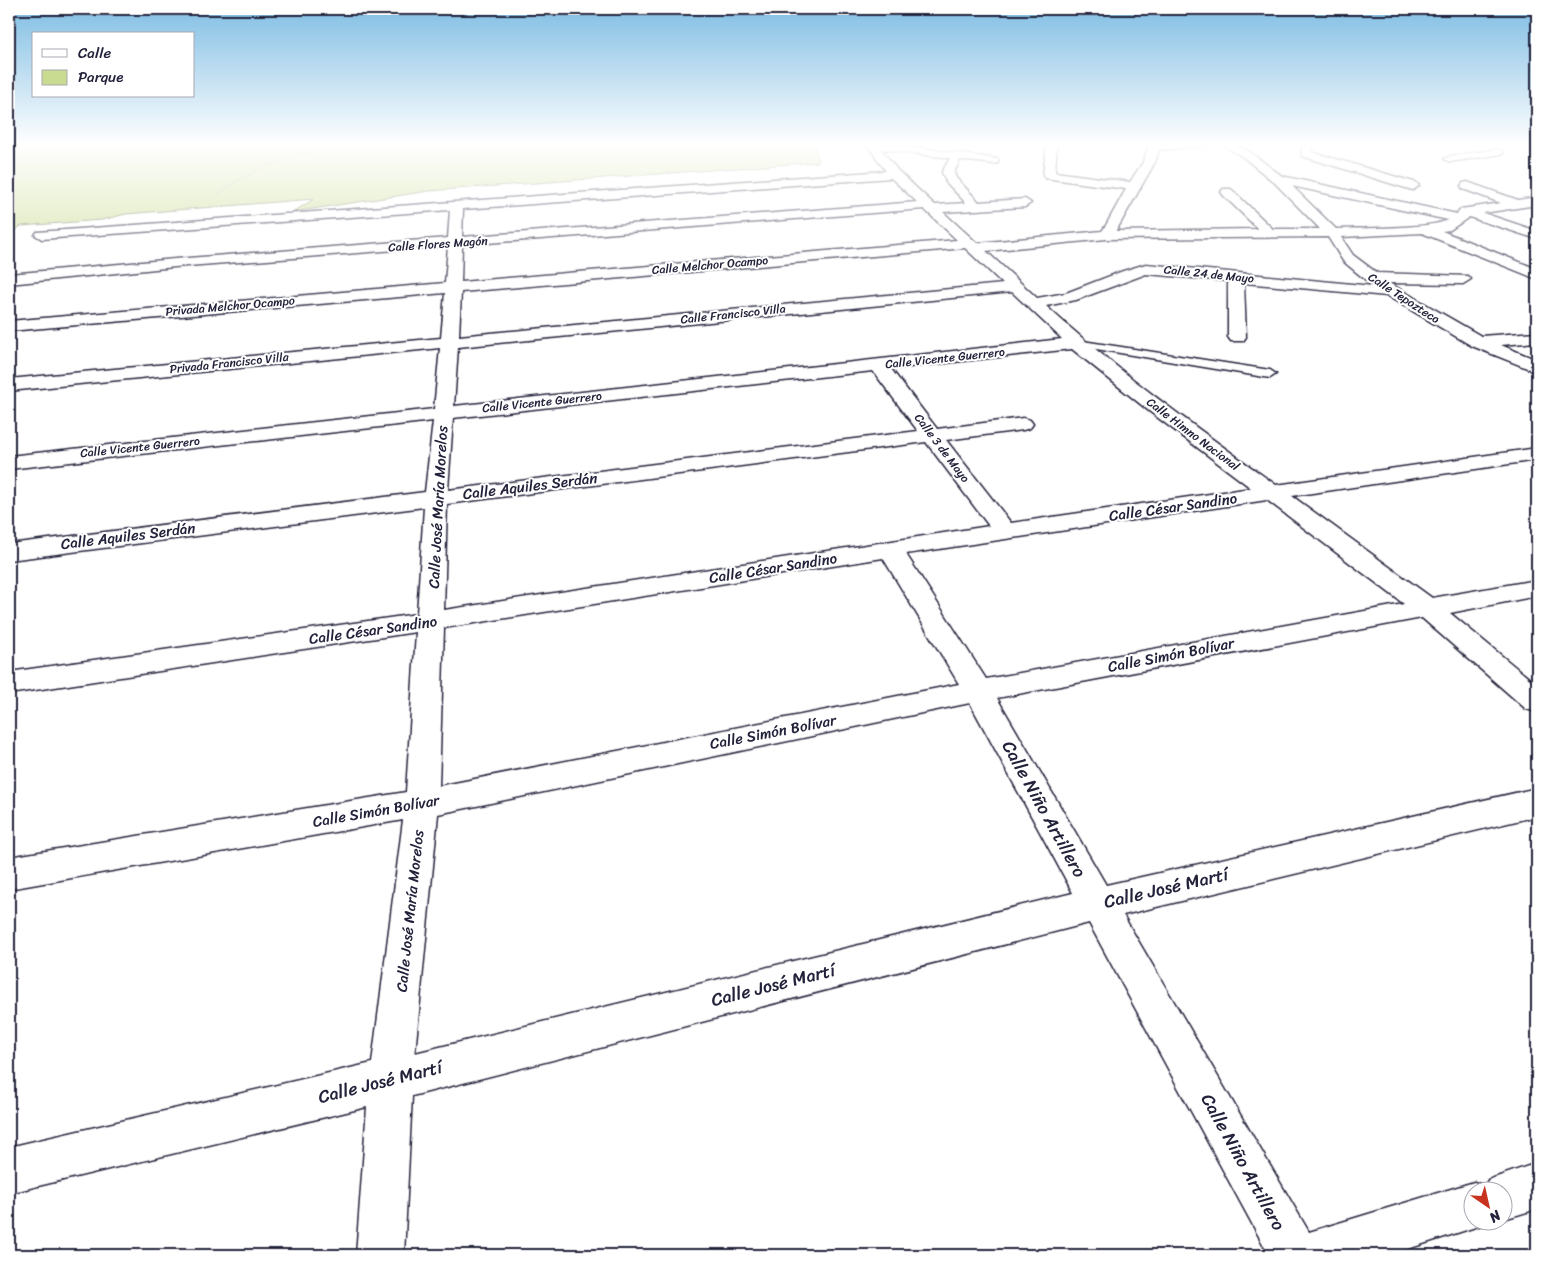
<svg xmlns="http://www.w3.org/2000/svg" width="1546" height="1264" font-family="Sriracha,sans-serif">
	<rect width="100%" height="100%" fill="#fff"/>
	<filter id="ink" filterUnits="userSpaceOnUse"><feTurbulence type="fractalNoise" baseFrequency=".02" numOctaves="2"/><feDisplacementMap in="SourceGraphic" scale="10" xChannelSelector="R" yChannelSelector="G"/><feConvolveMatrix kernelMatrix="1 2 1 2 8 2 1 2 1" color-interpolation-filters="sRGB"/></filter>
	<g filter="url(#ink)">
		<!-- green -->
		<polygon fill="#c9db90" stroke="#767e66" points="9,143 815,143 818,162 429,191 293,212 314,199 126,214 102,220 21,226 9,234"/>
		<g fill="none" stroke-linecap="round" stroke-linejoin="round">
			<defs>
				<polygon id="lane" points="1076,340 1270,370 1276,374 1270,378 1072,345 1070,343"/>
				<g id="street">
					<path d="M866 143H886L998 159V163L994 164 960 160 954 172 956 178 979 202 1025 199 1031 203 1025 207 943 212 977 243 1102 231 1105 227 1126 189 1045 178 1043 175 1047 143H1057L1055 172 1130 182 1143 162 1148 148 1145 143H1209L1204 146 1159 150 1155 162 1116 231 1258 229 1223 195 1221 192 1223 189H1231L1273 229H1320L1274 182 1243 157 1220 143H1233L1251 153 1282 176 1457 214 1461 209 1501 203 1463 189 1461 186 1463 183 1467 182 1518 200 1537 197V205L1483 213 1537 231V239L1469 217 1450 230 1442 231 1537 269V279L1422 233 1341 237 1353 255 1377 273 1468 276 1471 279 1463 284 1389 283 1481 336 1537 332V342L1501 345 1537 360V372L1472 346 1387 296 1244 283 1246 337 1243 341H1231L1228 337V281L1146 274 1076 300 1046 306C1118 372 1197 428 1276 485L1537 448V460L1292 496 1432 598 1537 580V596L1450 613 1537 685V712L1526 709 1422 618 997 698 1106 885 1537 788V816L1123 915 1309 1232 1474 1182 1485 1186 1488 1180 1537 1163V1209L1504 1219V1192H1474V1222H1491L1389 1255H1269L1089 923 412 1096 404 1255H356L367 1107 9 1193V1147L372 1063 403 820 9 889V857L406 792 416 632 9 694V672L417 614 424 507 9 560V544L425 492 433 421 9 469V456L434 409 440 348 9 391V379L441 338 445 293 9 331V321L445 283 448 246 175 267 9 284V274L175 259 448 238 450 210 42 239 35 235 37 232 886 171ZM881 149 950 158 942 172 946 182 966 203 935 205 898 171ZM891 178 917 202 462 237 463 209ZM1292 186 1448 220C1430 229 1359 228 1336 229ZM924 209 957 240 461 282 462 245ZM1328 237 1343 261 1373 286 1146 264 1123 271 1066 293 1037 298 986 251 1106 239ZM965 248 1003 284 459 336 461 292ZM1012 292 1062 339 454 406 458 347ZM1072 349 1149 411 1251 488 1011 523 946 440 1023 430 1030 428 1033 424 1030 420 1023 418 937 429 891 369ZM873 371 918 431 448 490 453 418ZM926 442 989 526 444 610 447 504ZM1267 500 1404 604 986 679 906 554ZM883 558 959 684 439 786 444 628ZM970 703 1073 893 415 1053 438 814Z"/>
					<polygon points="1301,143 1311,143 1312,152 1417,183 1419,186 1413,190 1409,189 1302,156"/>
					<polygon points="1521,143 1537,143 1537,149 1522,145"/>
					<polygon points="1498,149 1504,152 1502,154 1450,162 1444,159 1450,156"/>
				</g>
			</defs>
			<!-- lane casing -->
			<use href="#lane" stroke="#22223b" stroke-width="3"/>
			<!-- street casing -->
			<use href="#street" stroke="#22223b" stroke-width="3"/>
			<!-- path -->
			<path stroke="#22223b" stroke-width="1" stroke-dasharray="0.5 2" stroke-linecap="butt" d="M218 195C253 166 295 157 337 143"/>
			<!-- lane -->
			<use href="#lane" fill="#fff" fill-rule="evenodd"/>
			<!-- street -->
			<use href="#street" fill="#fff" fill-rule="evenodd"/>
		</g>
	</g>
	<!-- sky -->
	<linearGradient id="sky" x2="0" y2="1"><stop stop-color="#7dbce3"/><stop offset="0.45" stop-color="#fff"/><stop offset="1" stop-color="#fff" stop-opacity="0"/></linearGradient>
	<rect width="1546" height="320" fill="url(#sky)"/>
	<g text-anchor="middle" stroke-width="4" stroke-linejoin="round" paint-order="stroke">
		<!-- far-street labels -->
		<g font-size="12" fill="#22223b" stroke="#fff">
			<text transform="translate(438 244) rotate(-4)" y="4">Calle Flores Magón</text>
			<text transform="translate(710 265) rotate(-5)" y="4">Calle Melchor Ocampo</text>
			<text transform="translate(1209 274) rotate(6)" y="4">Calle 24 de Mayo</text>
			<text transform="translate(1404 298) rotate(33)" y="4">Calle Tepozteco</text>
			<text transform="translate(230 306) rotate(-5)" y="4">Privada Melchor Ocampo</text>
			<text transform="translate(733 314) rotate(-6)" y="4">Calle Francisco Villa</text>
			<text transform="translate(945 358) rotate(-6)" y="4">Calle Vicente Guerrero</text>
			<text transform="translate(229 363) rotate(-6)" y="4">Privada Francisco Villa</text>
			<text transform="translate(542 402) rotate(-6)" y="4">Calle Vicente Guerrero</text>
			<text transform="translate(1193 434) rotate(37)" y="4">Calle Himno Nacional</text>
			<text transform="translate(140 447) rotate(-6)" y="4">Calle Vicente Guerrero</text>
			<text transform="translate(942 448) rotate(53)" y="4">Calle 3 de Mayo</text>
		</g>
		<!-- street labels -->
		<g font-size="15" fill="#22223b" stroke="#fff">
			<text transform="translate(530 486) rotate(-7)" y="5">Calle Aquiles Serdán</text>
			<text transform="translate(438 507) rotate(-87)" y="5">Calle José María Morelos</text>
			<text transform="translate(1173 507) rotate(-8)" y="5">Calle César Sandino</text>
			<text transform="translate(128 536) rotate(-7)" y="5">Calle Aquiles Serdán</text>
			<text transform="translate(773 568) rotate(-9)" y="5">Calle César Sandino</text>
			<text transform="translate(373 630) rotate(-8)" y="5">Calle César Sandino</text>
			<text transform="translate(1171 655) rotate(-11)" y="5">Calle Simón Bolívar</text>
			<text transform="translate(773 732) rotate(-11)" y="5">Calle Simón Bolívar</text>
			<text transform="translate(376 811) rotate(-10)" y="5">Calle Simón Bolívar</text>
			<text transform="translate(410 911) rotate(-84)" y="5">Calle José María Morelos</text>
		</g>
		<!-- near-street labels -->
		<g font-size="18" fill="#22223b" stroke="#fff">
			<text transform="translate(1044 809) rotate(61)" y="6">Calle Niño Artillero</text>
			<text transform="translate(1166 888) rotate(-13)" y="6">Calle José Martí</text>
			<text transform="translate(773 985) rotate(-14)" y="6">Calle José Martí</text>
			<text transform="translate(380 1082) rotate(-14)" y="6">Calle José Martí</text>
			<text transform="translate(1243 1162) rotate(61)" y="6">Calle Niño Artillero</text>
		</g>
	</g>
	<!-- margin -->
	<rect width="1546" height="1264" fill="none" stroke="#fff" stroke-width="30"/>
	<rect x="15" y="15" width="1516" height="1234" fill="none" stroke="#22223b" stroke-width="2" filter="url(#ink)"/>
	<!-- legend -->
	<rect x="32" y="32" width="162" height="65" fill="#ffffff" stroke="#a7a7b1"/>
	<rect x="42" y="49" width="25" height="8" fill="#ffffff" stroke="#a7a7b1"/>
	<text x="78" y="58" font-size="15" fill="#22223b">Calle</text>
	<rect x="42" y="70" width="25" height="15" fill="#c9db90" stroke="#a7a7b1"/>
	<text x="78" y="82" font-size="15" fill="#22223b">Parque</text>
	<!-- north arrow -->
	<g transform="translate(1488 1206) rotate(146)"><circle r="24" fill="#ffffff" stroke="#a7a7b1"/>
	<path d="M0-4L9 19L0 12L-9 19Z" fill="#c8321e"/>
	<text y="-8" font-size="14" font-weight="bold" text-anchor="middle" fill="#22223b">N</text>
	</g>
</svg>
